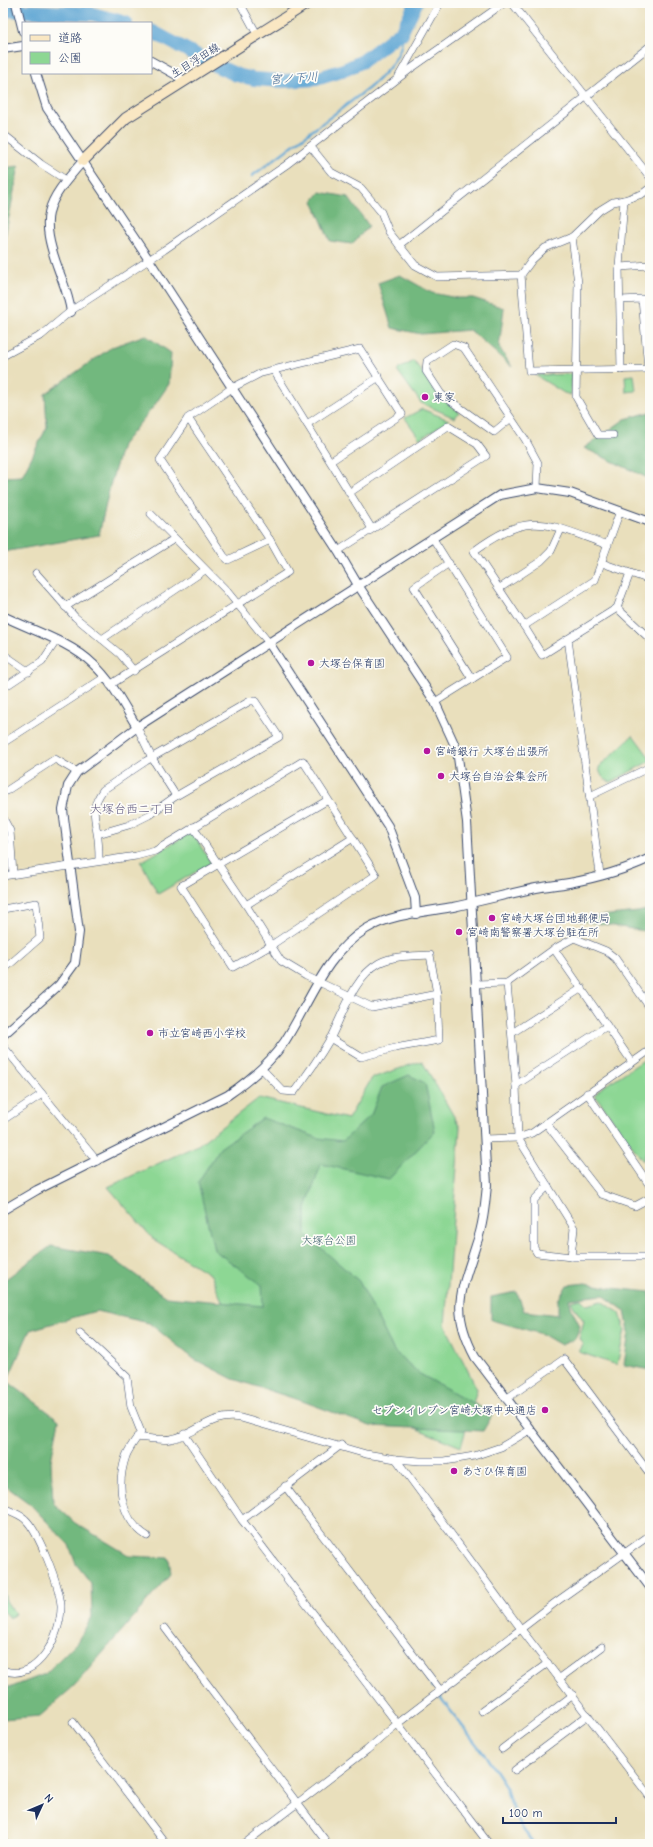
<svg xmlns="http://www.w3.org/2000/svg" width="653" height="1847" font-family="'Comic Neue','Klee One',sans-serif">
	<rect width="100%" height="100%" fill="#fdfcf7"/>
	<filter id="ink" filterUnits="userSpaceOnUse"><feTurbulence type="fractalNoise" baseFrequency=".025" numOctaves="2"/><feDisplacementMap in="SourceGraphic" scale="8" xChannelSelector="R" yChannelSelector="G"/><feConvolveMatrix kernelMatrix="1 2 1 2 8 2 1 2 1" color-interpolation-filters="sRGB"/></filter>
	<filter id="wash" filterUnits="userSpaceOnUse"><feTurbulence type="fractalNoise" baseFrequency=".012" numOctaves="4" result="noise"/><feDisplacementMap in="SourceGraphic" scale="16" xChannelSelector="R" yChannelSelector="G"/><feGaussianBlur stdDeviation="0.9" result="paint"/><feColorMatrix in="noise" values="0 0 0 0 0 0 0 0 0 0 0 0 0 0 0 0 0 1.4 0 .05"/><feComposite in="paint" operator="in"/></filter>
	<g filter="url(#wash)">
		<rect width="100%" height="100%" fill="#e9dfbc"/>
		<!-- green -->
		<g fill="#8dd794" stroke="#548379">
			<polygon points="414,361 439,396 459,412 455,418 421,403 397,370"/>
			<polygon points="572,374 571,395 564,393 535,375"/>
			<polygon points="634,375 636,391 626,392 625,376"/>
			<polygon points="422,409 449,420 420,439 405,418"/>
			<path d="M633 735 650 758V761L611 782C603 780 600 775 599 767Z"/>
			<polygon points="192,832 211,863 158,894 141,862"/>
			<polygon points="650,1056 650,1137 643,1161 595,1095 600,1089"/>
			<polygon points="422,1061 460,1127 445,1325 477,1389 461,1447 380,1413 249,1365 211,1275 153,1239 108,1187 198,1145 259,1098 348,1119 372,1078"/>
			<polygon points="581,1299 587,1305 601,1301 620,1313 625,1330 617,1365 579,1352 583,1345 579,1339 584,1321 575,1309 571,1301"/>
			<polygon points="3,1589 6,1601 15,1614 10,1618 3,1610"/>
		</g>
		<!-- forest -->
		<g fill="#72b87e" stroke="#46746e">
			<polygon points="19,166 5,237 3,235 3,168"/>
			<polygon points="320,192 348,197 369,226 352,244 330,241 313,201"/>
			<polygon points="400,275 432,293 457,298 473,298 504,308 499,347 512,367 470,330 421,334 392,328 378,283"/>
			<polygon points="145,335 171,353 169,384 154,406 122,445 110,486 99,535 3,552 3,477 22,476 47,427 45,394 112,347"/>
			<polygon points="650,412 650,479 584,448 625,419"/>
			<polygon points="650,909 650,932 572,919 638,912"/>
			<polygon points="409,1075 425,1083 435,1131 389,1179 321,1164 306,1208 306,1235 360,1282 394,1351 420,1374 493,1414 483,1431 370,1426 305,1402 233,1379 194,1359 149,1323 96,1311 30,1330 7,1381 59,1420 51,1461 53,1503 75,1523 130,1556 169,1558 171,1574 74,1686 40,1716 3,1719 3,1687 12,1687 45,1674 77,1642 92,1617 91,1583 76,1564 69,1545 30,1504 3,1484 3,1281 51,1246 109,1256 166,1297 263,1306 262,1285 214,1250 198,1182 220,1148 263,1118 318,1138 343,1141 371,1115 382,1087"/>
			<polygon points="586,1283 612,1288 650,1292 650,1370 624,1365 629,1332 625,1311 603,1295 569,1299 572,1310 580,1326 575,1339 561,1345 542,1334 491,1320 491,1297 517,1292 524,1311 558,1315 558,1300 567,1285"/>
		</g>
		<g fill="none" stroke-linecap="round" stroke-linejoin="round">
			<!-- stream -->
			<g stroke="#5ca4d3" stroke-width="2.5">
				<path d="M252 176 369 88C385 73 404 57 402 33"/>
				<polyline points="428,1680 433,1687"/>
				<polyline points="440,1697 487,1758 506,1787 509,1799 522,1828 534,1844"/>
			</g>
			<!-- river -->
			<g stroke="#5ca4d3" stroke-width="14">
				<polyline points="3,10 93,14 126,23"/>
				<polyline points="151,31 217,66 237,75 254,79 283,81 316,79 344,70 363,61 398,34 402,33 403,29 416,3"/>
			</g>
		</g>
	</g>
	<g filter="url(#ink)">
		<g fill="none" stroke-linecap="round" stroke-linejoin="round">
			<defs>
				<g id="minor">
					<polyline points="240,3 258,36"/>
					<polyline points="512,3 650,177"/>
					<polyline points="399,76 440,3"/>
					<polyline points="3,134 41,164 66,180"/>
					<polyline points="311,147 331,172 361,188 381,212 389,232 415,265 437,277 521,275"/>
					<polyline points="572,237 578,283 576,397 598,435 613,435"/>
					<polyline points="399,245 650,46"/>
					<polyline points="619,267 650,265"/>
					<polyline points="620,300 642,299 648,369 529,371 521,275 532,260 545,248 572,237 600,210 613,202 624,200 642,194 650,188"/>
					<polyline points="3,356 42,335 72,310 164,250 286,165 409,70 504,3"/>
					<polyline points="621,370 619,267 624,200"/>
					<polyline points="274,371 372,529"/>
					<polyline points="511,418 494,432 441,394 426,371 427,361 453,344 464,348 525,439 538,463 537,488"/>
					<polyline points="307,424 379,377"/>
					<polyline points="151,514 226,590 269,643"/>
					<polyline points="432,537 507,657 435,702"/>
					<polyline points="270,540 228,560 224,556 160,460 188,418 232,388 261,373 360,349 402,414 331,461"/>
					<path d="M608 545C547 524 531 509 474 551L524 626 595 580 620 511"/>
					<polyline points="338,551 486,456 477,444 448,426 349,493"/>
					<polyline points="449,563 414,587 472,679"/>
					<polyline points="602,563 650,580"/>
					<polyline points="36,573 75,617 120,654 134,671"/>
					<polyline points="500,588 541,561 551,551 561,529"/>
					<polyline points="65,607 174,539"/>
					<polyline points="617,608 650,639"/>
					<polyline points="524,626 542,655 617,608 630,573"/>
					<polyline points="102,639 205,570"/>
					<polyline points="568,639 600,874"/>
					<polyline points="3,654 29,672"/>
					<polyline points="110,685 288,572 270,540 188,418"/>
					<polyline points="3,688 42,662 56,641"/>
					<polyline points="137,727 152,758 176,796"/>
					<polyline points="3,743 105,677"/>
					<polyline points="3,793 55,759 77,772"/>
					<polyline points="590,796 650,767"/>
					<polyline points="3,818 10,831 13,874"/>
					<polyline points="193,827 246,905 281,961 306,976 372,1007 437,994"/>
					<path d="M98 834 129 825 149 815 176 796 279 737 255 701H250L146 761 103 790C91 807 94 814 97 833 99 842 99 852 99 861"/>
					<path d="M3 876 136 856 155 851 303 761C328 799 352 837 376 875L270 946 233 967 181 886 328 800"/>
					<polyline points="246,905 353,838"/>
					<polyline points="3,909 36,903 40,938 3,970"/>
					<polyline points="554,949 632,1062"/>
					<polyline points="507,983 516,1085 518,1138 574,1228 571,1257"/>
					<polyline points="475,984 507,983 554,949 574,938 606,951 615,958 650,1008"/>
					<polyline points="512,1033 582,988"/>
					<polyline points="3,1046 97,1161"/>
					<path d="M262 1069 283 1091 294 1092C307 1075 319 1058 330 1039 343 1014 354 977 379 963 394 955 413 956 430 955L437 994 439 1040 395 1048 361 1057 330 1038"/>
					<polyline points="516,1085 607,1026"/>
					<polyline points="587,1093 650,1186"/>
					<polyline points="3,1120 42,1094"/>
					<polyline points="546,1123 601,1194 635,1206 650,1198"/>
					<polyline points="485,1139 518,1138 532,1133 650,1050"/>
					<polyline points="548,1186 534,1200 534,1248 537,1253 571,1257 650,1257"/>
					<path d="M80 1333 127 1377 131 1407 141 1432C136 1439 129 1448 126 1456 116 1485 120 1519 147 1536"/>
					<polyline points="506,1399 564,1359 650,1474"/>
					<polyline points="184,1434 242,1520 489,1844"/>
					<path d="M137 1437C148 1438 161 1441 171 1439 199 1434 209 1413 241 1418L366 1454 396 1459 420 1461H445L474 1456 501 1447 530 1430"/>
					<polyline points="396,1459 521,1629 650,1797"/>
					<polyline points="285,1486 440,1690"/>
					<path d="M3 1508C10 1511 19 1514 25 1519 39 1532 59 1585 61 1605 62 1633 38 1684 3 1670"/>
					<polyline points="242,1520 341,1445"/>
					<polyline points="165,1628 328,1844"/>
					<polyline points="560,1678 602,1647"/>
					<polyline points="482,1711 548,1663"/>
					<polyline points="73,1722 166,1844"/>
					<polyline points="502,1749 573,1695"/>
					<polyline points="515,1770 588,1715"/>
					<polyline points="3,1841 5,1844"/>
					<polyline points="244,1844 367,1750 397,1724 556,1602 650,1535"/>
				</g>
				<g id="tertiary">
					<polyline points="16,3 23,31"/>
					<polyline points="3,49 23,46"/>
					<polyline points="151,61 178,76 183,81"/>
					<path d="M36 73 47 108 149 260 338 551 358 585 435 702 457 750 467 822 487 1185C485 1206 483 1226 476 1245 461 1293 450 1309 475 1357L650 1587"/>
					<path d="M71 312C69 297 64 285 59 271 39 216 45 204 83 161"/>
					<path d="M3 616C31 630 71 642 93 664 112 681 124 706 137 727"/>
					<polyline points="269,643 388,826 415,898 416,914"/>
					<polyline points="3,1035 59,985 75,963 79,932 63,810 68,786 77,772 137,727 500,495 537,488 570,493 650,522"/>
					<path d="M3 1210 37 1190 228 1095C250 1080 270 1063 285 1041 310 1002 325 954 366 929 391 914 425 912 453 907 481 901 508 894 536 888 547 886 558 885 569 883 596 878 625 870 650 858"/>
				</g>
				<polyline id="secondary" points="83,161 126,118 308,3"/>
			</defs>
			<!-- minor casing -->
			<use href="#minor" stroke="#3a496c" stroke-width="8"/>
			<!-- tertiary casing -->
			<use href="#tertiary" stroke="#3a496c" stroke-width="10"/>
			<!-- secondary casing -->
			<use href="#secondary" stroke="#3a496c" stroke-width="12"/>
			<!-- minor -->
			<use href="#minor" stroke="#fff" stroke-width="7"/>
			<!-- tertiary -->
			<use href="#tertiary" stroke="#fff" stroke-width="8"/>
			<!-- secondary -->
			<use href="#secondary" stroke="#f9e7c3" stroke-width="10"/>
		</g>
	</g>
	<!-- markers -->
	<g fill="#b5179e" stroke="#fdfcf7" stroke-width="1.5">
		<circle cx="425" cy="397" r="4"/>
		<circle cx="311" cy="663" r="4"/>
		<circle cx="427" cy="751" r="4"/>
		<circle cx="441" cy="776" r="4"/>
		<circle cx="492" cy="918" r="4"/>
		<circle cx="459" cy="932" r="4"/>
		<circle cx="150" cy="1033" r="4"/>
		<circle cx="545" cy="1410" r="4"/>
		<circle cx="454" cy="1471" r="4"/>
	</g>
	<g text-anchor="middle" stroke-width="3.5" stroke-linejoin="round" paint-order="stroke">
		<!-- street labels -->
		<g font-size="11" fill="#1b2f5e" stroke="#fdfcf7">
			<text transform="translate(195 60) rotate(-32)" y="4">生目浮田線</text>
		</g>
		<!-- poi labels -->
		<g font-size="11" fill="#1b2f5e" stroke="#fdfcf7" text-anchor="start">
			<text x="433" y="401">東家</text>
			<text x="319" y="667">大塚台保育園</text>
			<text x="435" y="755">宮崎銀行 大塚台出張所</text>
			<text x="449" y="780">大塚台自治会集会所</text>
			<text x="500" y="922">宮崎大塚台団地郵便局</text>
			<text x="467" y="936">宮崎南警察署大塚台駐在所</text>
			<text x="158" y="1037">市立宮崎西小学校</text>
			<text x="537" y="1414" text-anchor="end">セブンイレブン宮崎大塚中央通店</text>
			<text x="462" y="1475">あさひ保育園</text>
		</g>
		<!-- park labels -->
		<g font-size="11" fill="#3d616e" stroke="#fdfcf7">
			<text x="329" y="1244">大塚台公園</text>
		</g>
		<!-- water labels -->
		<g font-size="12" font-style="italic" fill="#355e8d" stroke="#fdfcf7">
			<text transform="translate(294 78) rotate(-4)" y="4">宮ノ下川</text>
		</g>
		<!-- neighbourhood labels -->
		<g font-size="12" fill="#625b81" stroke="#fdfcf7">
			<text x="132" y="813">大塚台西二丁目</text>
		</g>
	</g>
	<!-- margin -->
	<rect width="653" height="1847" fill="none" stroke="#fdfcf7" stroke-width="16"/>
	<!-- legend -->
	<rect x="22" y="22" width="130" height="52" fill="#fdfcf7" stroke="#a3aaba"/>
	<rect x="30" y="35" width="20" height="6" fill="#f9e7c3" stroke="#a3aaba"/>
	<text x="58" y="42" font-size="12" fill="#1b2f5e">道路</text>
	<rect x="30" y="52" width="20" height="12" fill="#8dd794" stroke="#a3aaba"/>
	<text x="58" y="62" font-size="12" fill="#1b2f5e">公園</text>
	<!-- north arrow -->
	<g transform="translate(42 1805) rotate(46)" stroke="#fdfcf7" stroke-width="3" paint-order="stroke">
	<path d="M0-3L7 15L0 10L-7 15Z" fill="#1b2f5e"/>
	<text y="-6" font-size="11" font-weight="bold" text-anchor="middle" fill="#1b2f5e">N</text>
	</g>
	<!-- scale -->
	<path d="M503 1817v6h113v-6" fill="none" stroke="#1b2f5e" stroke-width="2"/>
	<text x="509" y="1817" font-size="12" fill="#1b2f5e" stroke="#fdfcf7" stroke-width="3" paint-order="stroke">100 m</text>
</svg>
